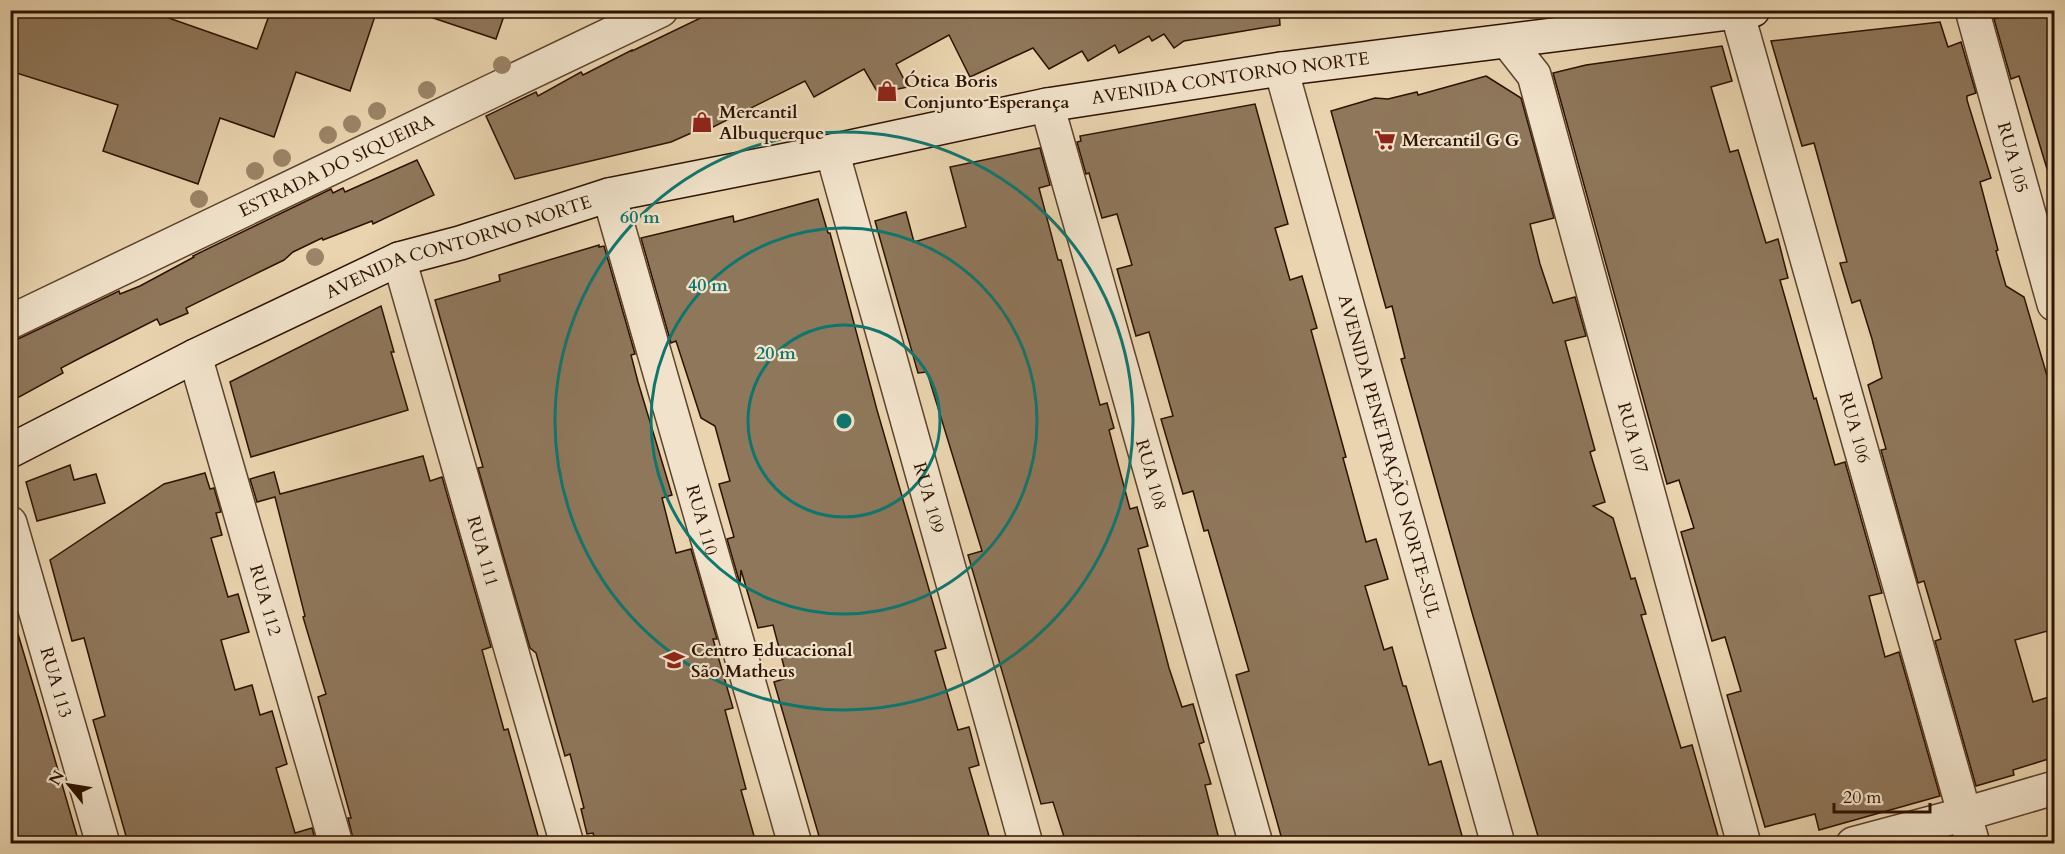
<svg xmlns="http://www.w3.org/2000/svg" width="2065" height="854" font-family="Cardo,serif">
	<rect width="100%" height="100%" fill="#e9d4af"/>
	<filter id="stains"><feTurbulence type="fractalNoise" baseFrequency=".00333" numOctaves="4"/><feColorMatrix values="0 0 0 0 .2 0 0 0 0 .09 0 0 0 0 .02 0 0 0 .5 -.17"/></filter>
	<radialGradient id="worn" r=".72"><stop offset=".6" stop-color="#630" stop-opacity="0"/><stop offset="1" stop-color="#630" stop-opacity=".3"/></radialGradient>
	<!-- building -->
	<g fill="#8f775b" stroke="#2d1200" stroke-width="1.5">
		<polygon points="10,10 165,10 163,16 257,49 271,10 377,10 350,91 296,72 274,137 220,118 198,184 103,151 118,105 10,71"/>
		<polygon points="425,10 506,10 496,39 424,15"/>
		<polygon points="717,10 1279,10 1280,25 1184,41 1174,48 1164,34 1152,41 1149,36 1119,53 1115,45 1088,61 1082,51 1049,69 1033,48 970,77 949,35 896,64 908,87 878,93 864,69 814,97 805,81 709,129 707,126 671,142 515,179 486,116 536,92 538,96 581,72 583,75 632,50 632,51"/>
		<polygon points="2025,10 2055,10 2055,168 2047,169 2019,76 2011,79 1994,19"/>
		<polygon points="1940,22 1948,47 1961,42 1976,93 1967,96 1967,100 1991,178 1980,182 1998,250 1996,251 2006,286 2024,297 2055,403 2055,629 2015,640 2033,702 2055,695 2055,757 2013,770 2014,775 1976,786 1935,641 1941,639 1924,581 1918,583 1881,450 1886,449 1868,385 1882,378 1872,339 1860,300 1852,303 1840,263 1847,262 1814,143 1802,146 1771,41"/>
		<polygon points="1722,46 1732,81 1711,87 1730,152 1738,150 1766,243 1778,239 1788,278 1780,280 1814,399 1816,398 1835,465 1845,462 1882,593 1869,596 1885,657 1899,652 1940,796 1819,830 1815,814 1765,827 1727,695 1741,691 1725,637 1712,641 1681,532 1694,528 1679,480 1667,484 1553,73 1586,65"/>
		<polygon points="1486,76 1521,98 1554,218 1530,224 1540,264 1553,303 1575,297 1586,336 1565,341 1595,450 1590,452 1605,502 1593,506 1613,518 1631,579 1635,578 1646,614 1641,615 1681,748 1692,745 1720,843 1540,843 1473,616 1401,359 1405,358 1392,306 1386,308 1331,111 1375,98 1388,99 1417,92 1418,95"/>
		<polygon points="1255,104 1288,224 1275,228 1282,252 1290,280 1302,276 1317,328 1311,330 1346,457 1343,458 1366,542 1376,539 1388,579 1365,586 1384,650 1392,647 1403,686 1406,686 1429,765 1441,761 1464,843 1283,843 1236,675 1249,671 1208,530 1204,531 1193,491 1183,494 1161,419 1173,416 1149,332 1136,336 1117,269 1132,265 1117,214 1102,218 1089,173 1086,174 1077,142 1081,141 1080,136"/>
		<polygon points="1040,148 1050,185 1039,188 1058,260 1061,260 1100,405 1107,403 1114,428 1109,430 1130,509 1137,507 1148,546 1138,549 1169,668 1182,707 1193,704 1204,742 1199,744 1211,784 1205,785 1220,843 1176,843 1175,837 1141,843 1139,836 1114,843 1066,843 1053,802 1041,804 968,555 982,551 970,512 927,372 918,373 875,221 906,212 914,242 966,227 950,167"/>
		<polygon points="417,160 434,195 373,224 372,221 323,240 322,238 293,252 284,260 186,308 188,313 160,325 157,319 84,356 61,368 63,373 10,402 10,340 18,339 119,291 120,294 140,286 194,257 193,256 331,189 333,193 343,188 345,192"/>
		<polygon points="818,199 828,233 830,233 877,410 946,648 935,651 946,689 958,730 969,727 979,765 969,768 991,843 821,843 774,682 787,678 773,625 758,628 741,570 740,584 727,539 734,537 719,484 730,481 715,426 701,418 676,341 671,343 641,238 733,216 734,222"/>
		<polygon points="599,245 599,247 604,246 635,354 631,355 638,382 672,495 662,498 676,553 691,549 717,639 713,639 733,708 725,710 746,789 741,790 756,843 596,843 593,833 587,834 581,809 584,808 570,754 565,756 536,653 530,648 478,468 483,467 435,300 500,281 499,275"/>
		<polygon points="381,306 394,352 391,352 408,410 251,457 230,382"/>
		<polygon points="423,456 430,481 442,477 491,647 482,650 504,730 508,729 540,843 354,843 348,818 351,818 318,697 326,694 303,617 305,616 275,497 257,502 250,479 274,472 280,494"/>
		<polygon points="70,465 74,480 96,474 105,503 37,521 26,482"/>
		<polygon points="205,473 210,489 214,488 221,512 216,513 222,535 211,538 228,597 238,594 249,632 221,640 235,690 252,685 260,715 272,711 287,764 276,768 295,833 312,828 316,843 128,843 93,720 105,716 84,638 72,641 50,560 164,484"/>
		<polygon points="18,634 38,701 79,843 10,843 10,635"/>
	</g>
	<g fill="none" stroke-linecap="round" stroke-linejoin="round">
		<defs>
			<g id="street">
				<path id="s1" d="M1972 10 2054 304"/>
				<path id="s2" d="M1737 12 1973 844"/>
				<path id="s3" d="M1508 42 1534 75 1744 844"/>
				<path id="s4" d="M1281 69 1498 844"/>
				<path id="s5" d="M1047 105 1256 844"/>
				<path id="s6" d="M832 151 1026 844"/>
				<path id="s7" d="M609 195 795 844"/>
				<path id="s8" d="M399 259 567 844"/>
				<path id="s9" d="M10 322 661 10"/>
				<path id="s10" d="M195 356 336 844"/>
				<path id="s11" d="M10 523 103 844"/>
				<polyline points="1853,844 1965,814 2054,788"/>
			</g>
			<g id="secondary">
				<path id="s12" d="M10 451 195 356 399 259 460 243 609 195 832 151 1047 105 1281 69 1753 10"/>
			</g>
		</defs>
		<!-- street casing -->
		<use href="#street" stroke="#5c422c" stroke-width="36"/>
		<!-- secondary casing -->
		<use href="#secondary" stroke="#2d1200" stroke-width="36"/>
		<!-- street -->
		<use href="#street" stroke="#f1e3cb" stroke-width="33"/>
		<!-- secondary -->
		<use href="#secondary" stroke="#f1e3cb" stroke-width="33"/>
	</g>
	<!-- trees -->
	<g fill="#9b8467">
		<circle cx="502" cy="65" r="9"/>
		<circle cx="427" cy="90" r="9"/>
		<circle cx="377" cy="111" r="9"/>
		<circle cx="352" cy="124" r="9"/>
		<circle cx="328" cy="135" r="9"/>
		<circle cx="282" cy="158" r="9"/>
		<circle cx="255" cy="171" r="9"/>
		<circle cx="199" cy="199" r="9"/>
		<circle cx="315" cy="257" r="9"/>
	</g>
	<!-- distance rings -->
	<g fill="none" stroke="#0f766e" stroke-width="3">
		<circle cx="844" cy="421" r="96"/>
		<circle cx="844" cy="421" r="193"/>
		<circle cx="844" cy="421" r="289"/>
	</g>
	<!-- icons -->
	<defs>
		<symbol id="shop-bare" viewBox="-9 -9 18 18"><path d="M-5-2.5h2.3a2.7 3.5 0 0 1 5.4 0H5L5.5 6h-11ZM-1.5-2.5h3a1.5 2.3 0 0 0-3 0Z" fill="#8f2418" stroke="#f1e3cb" stroke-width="2.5" paint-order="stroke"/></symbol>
		<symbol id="supermarket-bare" viewBox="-9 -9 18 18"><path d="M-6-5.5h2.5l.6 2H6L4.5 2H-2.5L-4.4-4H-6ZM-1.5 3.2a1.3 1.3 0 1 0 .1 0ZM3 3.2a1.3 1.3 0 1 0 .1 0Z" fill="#8f2418" stroke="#f1e3cb" stroke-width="2.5" paint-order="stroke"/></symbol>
		<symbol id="school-bare" viewBox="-9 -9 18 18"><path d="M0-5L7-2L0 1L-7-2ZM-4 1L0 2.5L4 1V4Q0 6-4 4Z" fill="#8f2418" stroke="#f1e3cb" stroke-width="2.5" paint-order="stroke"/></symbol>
	</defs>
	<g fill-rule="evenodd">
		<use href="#shop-bare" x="872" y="76" width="30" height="30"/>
		<use href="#shop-bare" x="687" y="107" width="30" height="30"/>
		<use href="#supermarket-bare" x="1370" y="125" width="30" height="30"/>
		<use href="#school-bare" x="659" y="645" width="30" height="30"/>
	</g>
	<g text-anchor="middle" stroke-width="4.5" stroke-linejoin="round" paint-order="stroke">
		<!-- street labels -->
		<g font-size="18" fill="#2d1200" stroke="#f1e3cb">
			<text dy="6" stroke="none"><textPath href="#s12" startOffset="1286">AVENIDA CONTORNO NORTE</textPath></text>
			<text dy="6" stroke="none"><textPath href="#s1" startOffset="153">RUA 105</textPath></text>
			<text dy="6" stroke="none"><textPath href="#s9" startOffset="362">ESTRADA DO SIQUEIRA</textPath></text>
			<text dy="6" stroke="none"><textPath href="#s12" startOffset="494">AVENIDA CONTORNO NORTE</textPath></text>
			<text dy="6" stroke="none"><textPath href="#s2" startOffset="432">RUA 106</textPath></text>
			<text dy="6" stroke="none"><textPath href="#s3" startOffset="418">RUA 107</textPath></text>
			<text dy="6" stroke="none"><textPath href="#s4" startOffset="402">AVENIDA PENETRAÇÃO NORTE-SUL</textPath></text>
			<text dy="6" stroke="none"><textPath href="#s5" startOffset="384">RUA 108</textPath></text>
			<text dy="6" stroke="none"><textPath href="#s6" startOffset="360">RUA 109</textPath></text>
			<text dy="6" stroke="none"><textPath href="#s7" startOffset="338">RUA 110</textPath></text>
			<text dy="6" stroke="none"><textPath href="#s8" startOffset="304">RUA 111</textPath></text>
			<text dy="6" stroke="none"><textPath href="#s10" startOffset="254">RUA 112</textPath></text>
			<text dy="6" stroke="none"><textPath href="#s11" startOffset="166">RUA 113</textPath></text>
		</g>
		<!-- poi labels -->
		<g font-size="18" font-weight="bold" fill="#2d1200" stroke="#f1e3cb" text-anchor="start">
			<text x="904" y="87">Ótica Boris<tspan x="904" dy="21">Conjunto Esperança</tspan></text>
			<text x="719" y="118">Mercantil<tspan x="719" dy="21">Albuquerque</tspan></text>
			<text x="1402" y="146">Mercantil G G</text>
			<text x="691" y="656">Centro Educacional<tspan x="691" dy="21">São Matheus</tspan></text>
		</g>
	</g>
	<circle cx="844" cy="421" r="9" fill="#0f766e" stroke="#f1e3cb" stroke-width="3"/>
	<g font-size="18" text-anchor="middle" font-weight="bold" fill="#0f766e" stroke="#f1e3cb" stroke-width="4.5" stroke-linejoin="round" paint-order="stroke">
		<text x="640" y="223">60 m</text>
		<text x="708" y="291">40 m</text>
		<text x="776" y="359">20 m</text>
	</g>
	<!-- margin -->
	<rect width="2065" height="854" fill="none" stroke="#e9d4af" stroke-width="36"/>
	<rect x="12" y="12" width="2041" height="830" fill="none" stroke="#2d1200" stroke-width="3"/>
	<rect x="18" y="18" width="2029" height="818" fill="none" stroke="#2d1200" stroke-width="1.5"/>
	<!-- north arrow -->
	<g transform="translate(69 785) rotate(300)" stroke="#f1e3cb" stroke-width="4.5" paint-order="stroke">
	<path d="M0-4.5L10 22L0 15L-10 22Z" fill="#2d1200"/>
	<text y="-9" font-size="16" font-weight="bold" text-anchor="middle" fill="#2d1200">N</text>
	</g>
	<!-- scale -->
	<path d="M1834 803v9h96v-9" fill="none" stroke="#2d1200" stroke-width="3"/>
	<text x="1843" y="803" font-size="18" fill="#2d1200" stroke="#f1e3cb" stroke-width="4.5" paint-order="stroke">20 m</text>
	<rect width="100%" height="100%" filter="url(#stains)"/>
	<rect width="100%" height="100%" fill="url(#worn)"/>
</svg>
